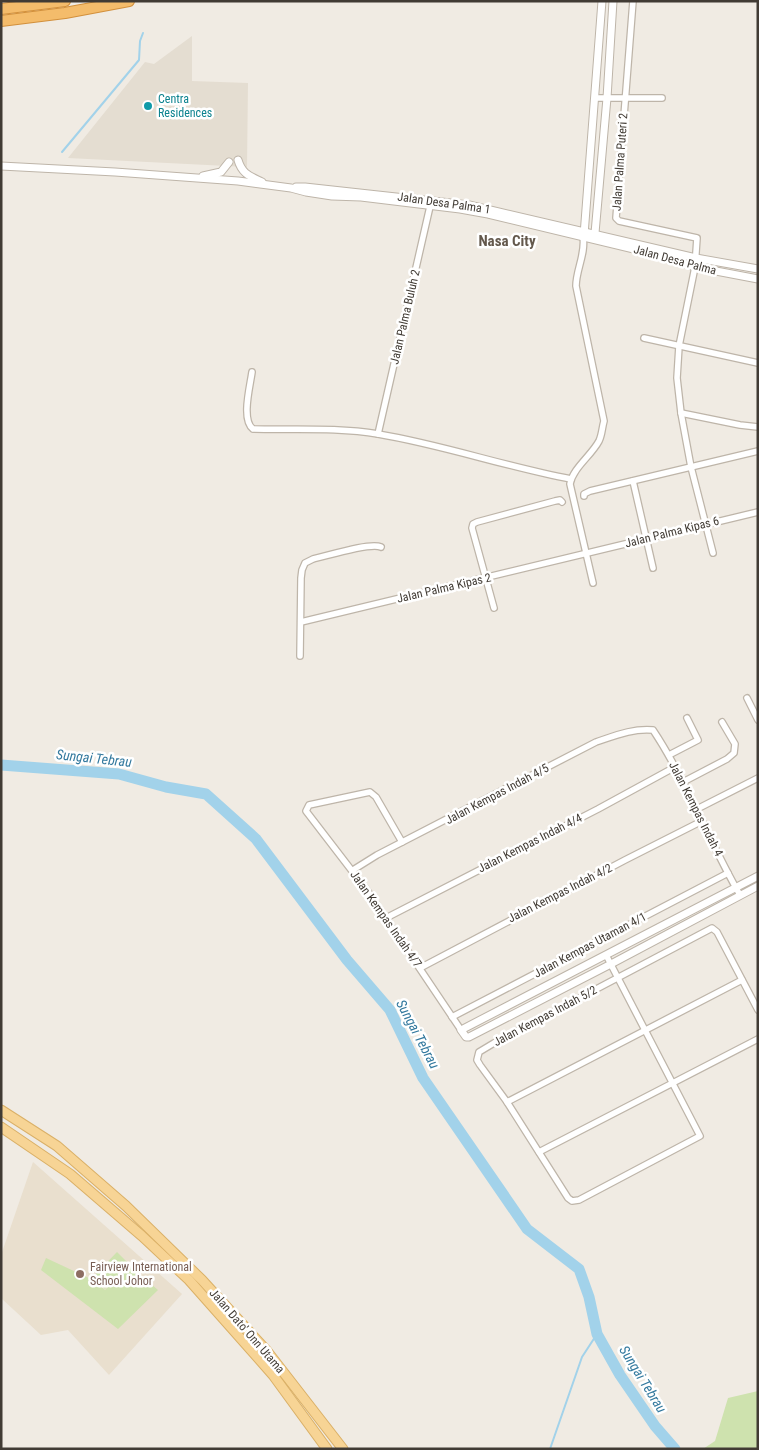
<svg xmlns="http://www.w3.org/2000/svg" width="759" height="1450" font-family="'Roboto Condensed',sans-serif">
	<rect width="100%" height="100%" fill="#f0ebe3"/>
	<!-- residential -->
	<polygon fill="#e4ddd1" points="192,36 192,81 248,83 247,167 68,158 145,62 154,64"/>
	<!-- education -->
	<polygon fill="#e9dfce" points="33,1162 182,1294 109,1375 68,1330 41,1335 1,1298 1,1255"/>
	<!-- green -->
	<g fill="#cee2ae">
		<polygon points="117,1252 129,1264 105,1289 93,1277"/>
		<polygon points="46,1258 91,1279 105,1290 130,1266 158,1290 118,1329 41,1270"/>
		<polygon points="758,1391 758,1449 703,1449 715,1441 728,1398"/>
	</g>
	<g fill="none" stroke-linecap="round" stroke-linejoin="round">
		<!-- stream -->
		<g stroke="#a2d2ea" stroke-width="2">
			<polyline points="62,152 139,60 140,41 143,33"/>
			<polyline points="550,1449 582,1357 597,1334"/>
		</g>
		<!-- river -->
		<polyline stroke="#a2d2ea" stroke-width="11" points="1,765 119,774 166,787 206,794 256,839 347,960 390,1010 423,1078 527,1229 579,1269 589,1297 597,1334 620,1375 655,1426 675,1449"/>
		<defs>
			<g id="minor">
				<polyline points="633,1 616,218 619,221 697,238 695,267 679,346 677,378 681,413 691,467 713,553"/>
				<polyline points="596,98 662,98"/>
				<path d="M583 237C586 253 576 270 576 286L604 421C602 428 602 435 599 441 591 456 573 468 570 484L593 583"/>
				<polyline points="644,338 758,363"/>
				<path d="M252 372C250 387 241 420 253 429 294 430 338 427 378 434 444 445 506 467 571 479"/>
				<polyline points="681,413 740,425 758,427"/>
				<polyline points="378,434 431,202"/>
				<polyline points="633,481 653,568"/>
				<polyline points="584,496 584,494 590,491 758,451"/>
				<polyline points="494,608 472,528 473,524 477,522 555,501 560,500 562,502"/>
				<polyline points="301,622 758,512"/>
				<path d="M300 656 301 578 302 570 305 563 313 559C327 556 370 542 381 547"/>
				<polyline points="747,698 758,720"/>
				<polyline points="669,755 698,740 687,718"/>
				<polyline points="683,782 727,759 734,753 735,744 722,722"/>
				<polyline points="697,809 758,778"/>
				<polyline points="402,842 376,797 370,792 309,805 306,811 369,893 461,1030"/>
				<path d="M353 870 377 855 596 742C614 736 633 728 653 730 661 742 668 754 675 767 698 809 716 854 740 895"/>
				<polyline points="386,918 598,809 675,767"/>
				<path d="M606 955C637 1015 668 1075 700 1136L579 1200 572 1201 568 1198 507 1102 480 1065 477 1060 479 1052 494 1043 712 928 717 932 758 1010"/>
				<polyline points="420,968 625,860 702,821"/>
				<polyline points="452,1017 728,873"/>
				<polyline points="507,1102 742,980"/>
				<polyline points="539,1152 758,1039"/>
			</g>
			<g id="tertiary">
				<path d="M238 160C242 174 250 176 262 182"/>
				<polyline points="1,166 115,172 238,181 291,188 306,192 332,196 361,197 460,209 488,214 638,250 695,267 758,279"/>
				<polyline points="203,176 221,172 229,162"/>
				<polyline points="296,187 305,187 469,205 696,258 758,269"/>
				<polyline points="584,235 602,1"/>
				<polyline points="593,237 595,233 607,98 613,1"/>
				<polyline points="758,876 461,1030 466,1037 469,1037 611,964 758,886"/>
			</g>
			<g id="primary">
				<polyline points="1,1110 57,1146 126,1206 202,1280 267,1351 343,1449"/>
				<polyline points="1,1127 70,1174 142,1236 189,1280 273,1375 327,1449"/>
			</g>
			<g id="motorway">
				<polyline points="1,9 65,1"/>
				<polyline points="1,21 65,13 129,1"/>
			</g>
		</defs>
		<!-- minor casing -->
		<use href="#minor" stroke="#beb5a9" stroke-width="8"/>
		<!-- tertiary casing -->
		<use href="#tertiary" stroke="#beb5a9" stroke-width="9"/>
		<!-- primary casing -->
		<use href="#primary" stroke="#dab067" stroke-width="11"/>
		<!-- motorway casing -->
		<use href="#motorway" stroke="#d2903c" stroke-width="12"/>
		<!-- minor -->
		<use href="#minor" stroke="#fff" stroke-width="5.5"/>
		<!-- tertiary -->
		<use href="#tertiary" stroke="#fff" stroke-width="7"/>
		<!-- primary -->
		<use href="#primary" stroke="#f7d495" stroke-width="9"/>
		<!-- motorway -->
		<use href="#motorway" stroke="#f4bc6b" stroke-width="10"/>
	</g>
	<!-- markers -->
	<circle fill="#0f9aa8" stroke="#fff" stroke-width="2" cx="148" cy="106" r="5"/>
	<circle fill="#8d6e63" stroke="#fff" stroke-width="2" cx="80" cy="1274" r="5"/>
	<g text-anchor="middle" stroke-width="5" stroke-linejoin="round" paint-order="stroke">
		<!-- culture labels -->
		<g font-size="12" fill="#0d838f" stroke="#fff" text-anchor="start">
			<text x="158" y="103">Centra<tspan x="158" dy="14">Residences</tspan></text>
		</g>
		<!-- street labels -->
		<g font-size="12" fill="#413b34" stroke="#fff">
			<text transform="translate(620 162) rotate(-86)" y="4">Jalan Palma Puteri 2</text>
			<text transform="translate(444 203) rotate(8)" y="4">Jalan Desa Palma 1</text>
			<text transform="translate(675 260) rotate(15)" y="4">Jalan Desa Palma</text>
			<text transform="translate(405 317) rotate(-77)" y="4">Jalan Palma Buluh 2</text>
			<text transform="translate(672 532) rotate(-14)" y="4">Jalan Palma Kipas 6</text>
			<text transform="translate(444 588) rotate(-13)" y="4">Jalan Palma Kipas 2</text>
			<text transform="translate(497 794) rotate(-28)" y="4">Jalan Kempas Indah 4/5</text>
			<text transform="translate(696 809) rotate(63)" y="4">Jalan Kempas Indah 4</text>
			<text transform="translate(530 843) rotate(-27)" y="4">Jalan Kempas Indah 4/4</text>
			<text transform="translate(560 893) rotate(-27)" y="4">Jalan Kempas Indah 4/2</text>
			<text transform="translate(386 919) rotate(55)" y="4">Jalan Kempas Indah 4/7</text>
			<text transform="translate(590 945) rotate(-28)" y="4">Jalan Kempas Utaman 4/1</text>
			<text transform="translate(545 1016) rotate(-28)" y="4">Jalan Kempas Indah 5/2</text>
			<text transform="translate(247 1331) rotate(49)" y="4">Jalan Dato' Onn Utama</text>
		</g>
		<!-- education labels -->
		<g font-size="12" fill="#785e54" stroke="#fff" text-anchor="start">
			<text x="90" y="1271">Fairview International<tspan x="90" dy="14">School Johor</tspan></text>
		</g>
		<!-- water labels -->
		<g font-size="14" font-style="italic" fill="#33799e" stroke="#fff">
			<text transform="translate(94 758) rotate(6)" y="5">Sungai Tebrau</text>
			<text transform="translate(418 1034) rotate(62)" y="5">Sungai Tebrau</text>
			<text transform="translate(643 1379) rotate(58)" y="5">Sungai Tebrau</text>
		</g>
		<!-- quarter labels -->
		<g font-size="15" font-weight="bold" fill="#63584c" stroke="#fff">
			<text x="507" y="246">Nasa City</text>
		</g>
	</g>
	<!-- border -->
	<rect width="759" height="1450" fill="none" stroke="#413b34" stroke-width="5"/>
</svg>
